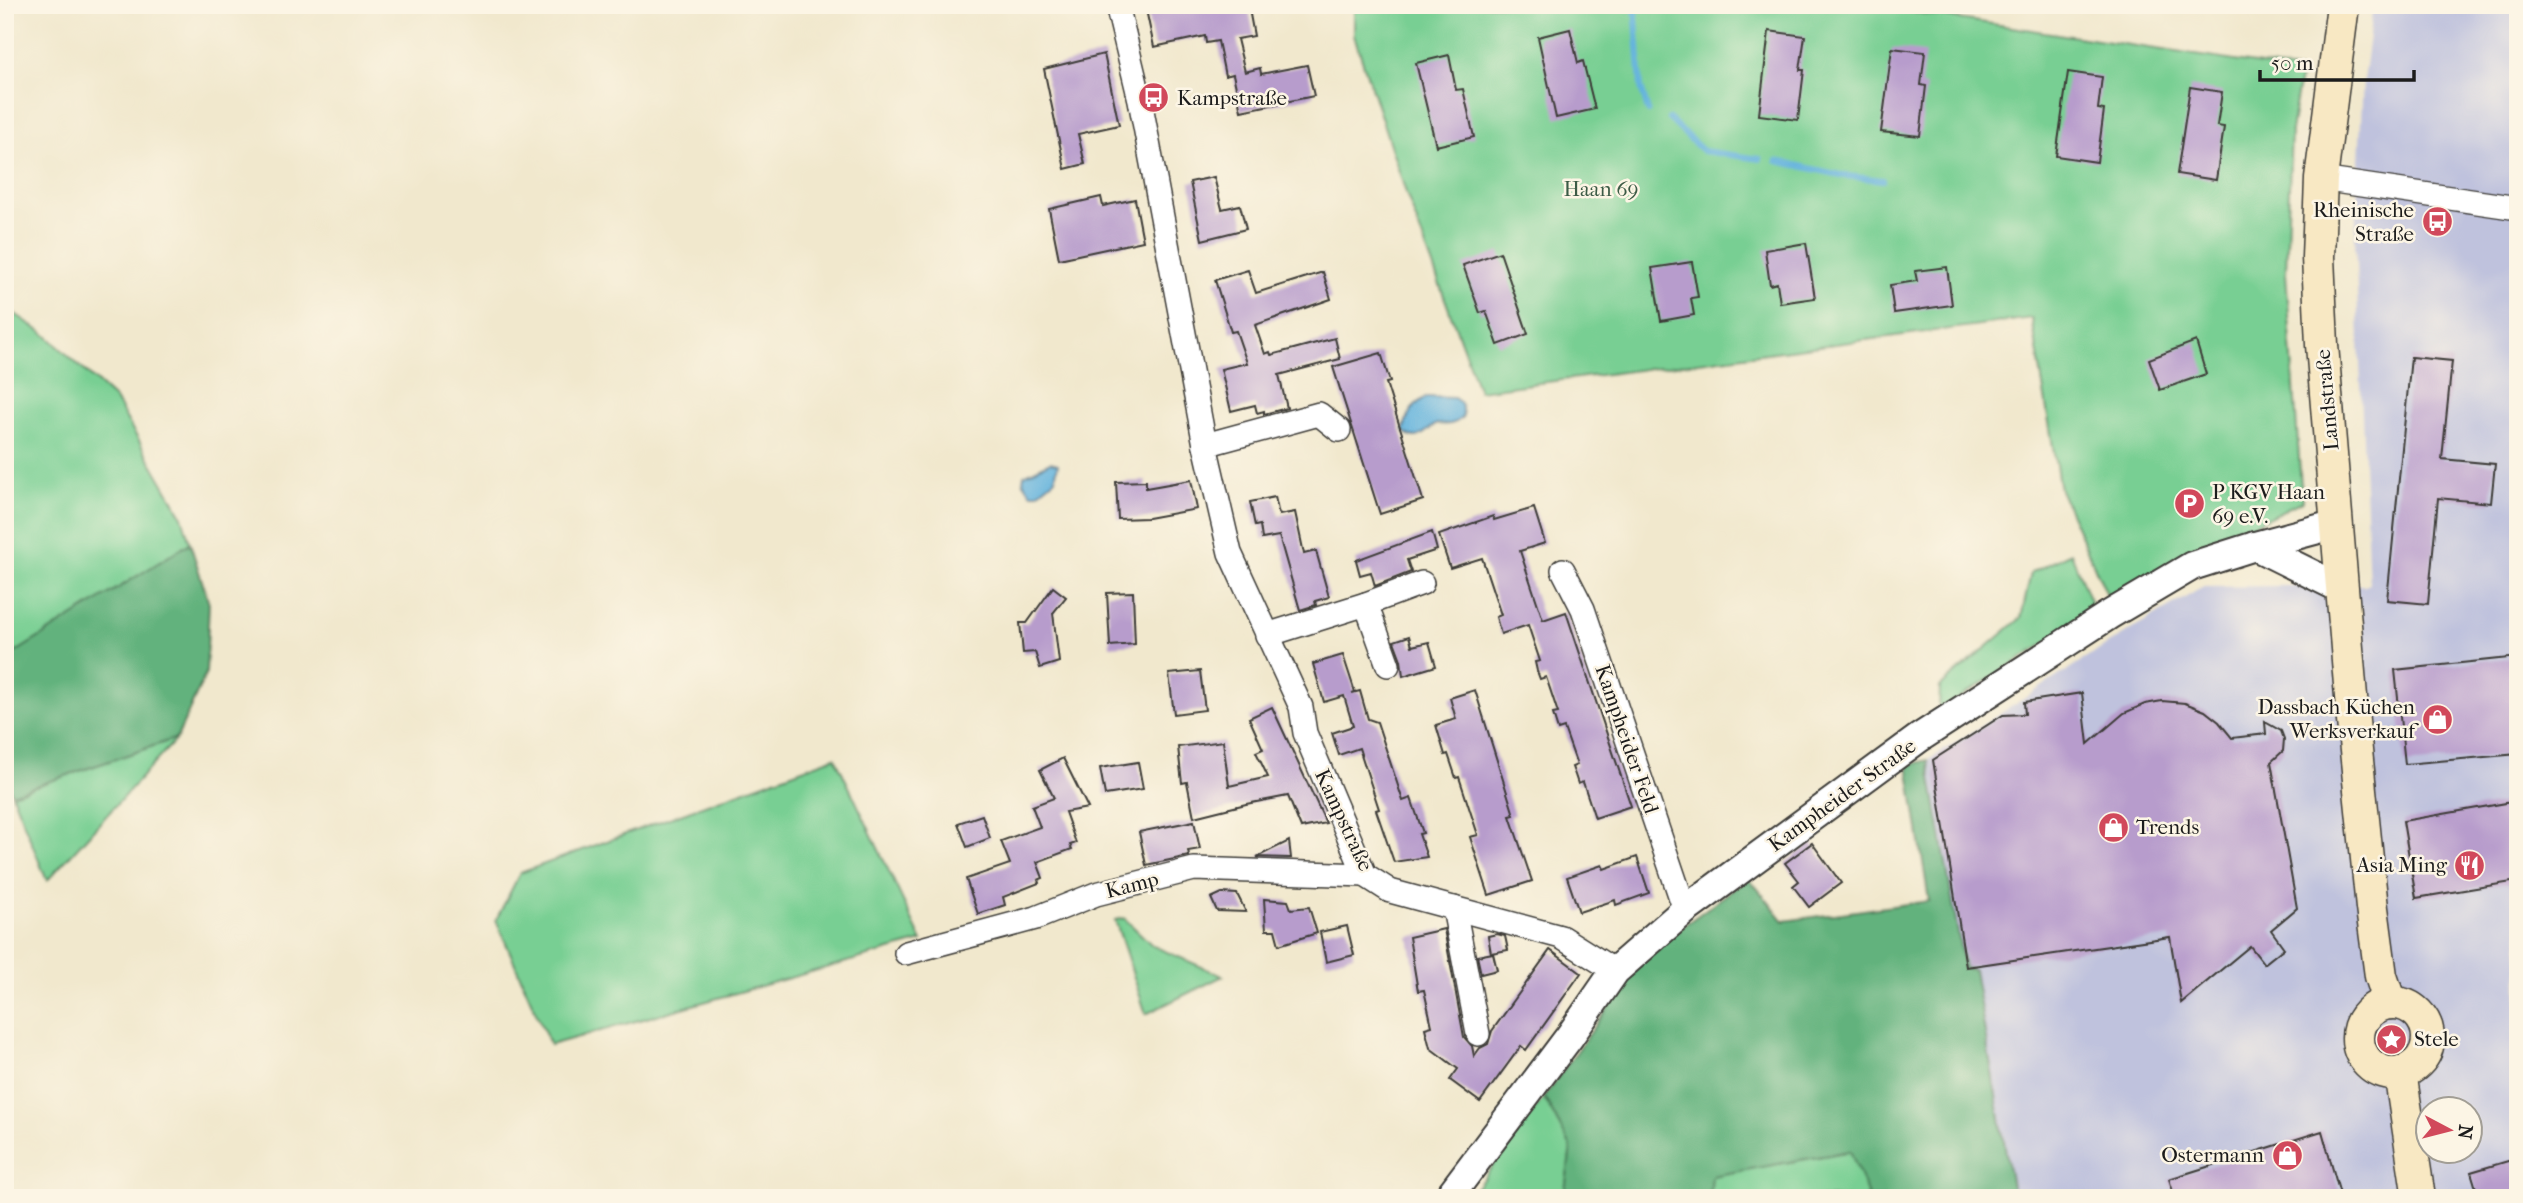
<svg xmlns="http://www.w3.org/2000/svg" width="2523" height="1203" font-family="'IM FELL French Canon',serif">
	<rect width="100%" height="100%" fill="#fcf5e5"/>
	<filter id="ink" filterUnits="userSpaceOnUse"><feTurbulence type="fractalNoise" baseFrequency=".0143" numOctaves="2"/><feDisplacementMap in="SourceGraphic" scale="14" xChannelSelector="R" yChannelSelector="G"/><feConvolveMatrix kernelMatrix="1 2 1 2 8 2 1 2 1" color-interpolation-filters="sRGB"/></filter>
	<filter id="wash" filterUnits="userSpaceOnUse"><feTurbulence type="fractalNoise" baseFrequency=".00686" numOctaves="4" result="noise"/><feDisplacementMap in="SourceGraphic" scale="28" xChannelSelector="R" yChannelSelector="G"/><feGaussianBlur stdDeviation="1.57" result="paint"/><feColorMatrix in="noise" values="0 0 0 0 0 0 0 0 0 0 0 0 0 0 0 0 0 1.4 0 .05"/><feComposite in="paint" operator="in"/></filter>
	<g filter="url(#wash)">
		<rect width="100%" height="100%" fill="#f1e8cd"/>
		<!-- industrial -->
		<path fill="#bfc2dd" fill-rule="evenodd" d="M2373 5H2518V1198H2014L1974 971 1964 968 1928 760 2110 643 2203 587 2369 585 2355 239 2363 81ZM2428 1108H2470V1150H2428Z"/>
		<!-- green -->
		<g fill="#78cf93" stroke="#4a7658" stroke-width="2">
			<polygon points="1354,5 1867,5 2301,71 2291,131 2286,273 2302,501 2108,597 2060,490 2032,318 1479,391 1407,196 1354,35"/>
			<polygon points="5,307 46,335 115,399 182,516 190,543 5,659"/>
			<polygon points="2071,553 2092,606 2088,616 1939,711 1940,687 2021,618 2031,573"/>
			<polygon points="177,738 47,881 12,794"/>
			<polygon points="835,757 922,941 550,1045 496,920 520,873"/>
			<polygon points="1124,918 1153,946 1223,976 1146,1014 1115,920"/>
			<polygon points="1544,1097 1571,1147 1564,1198 1469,1198"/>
			<polygon points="1851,1151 1869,1198 1710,1198 1711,1176"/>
		</g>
		<!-- forest -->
		<g fill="#62b27d" stroke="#3f674c" stroke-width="2">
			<polygon points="190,543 209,603 206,673 177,738 12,794 5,776 5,659"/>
			<polygon points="1928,760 1964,968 1974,970 2014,1198 1869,1198 1850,1151 1712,1176 1710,1198 1564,1198 1571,1147 1544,1097 1650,950 1749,878 1784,921 1929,901 1908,765"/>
		</g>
		<!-- water -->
		<g fill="#62b2dd" stroke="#3f677c" stroke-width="2">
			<path d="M1427 397 1454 398 1461 403 1463 416C1456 425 1447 425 1437 424 1424 431 1418 445 1404 431 1406 416 1413 404 1427 397Z"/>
			<polygon points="1050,462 1058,464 1055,479 1038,493 1031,493 1023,481 1024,475"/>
		</g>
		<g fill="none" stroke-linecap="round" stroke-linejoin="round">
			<!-- stream -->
			<g stroke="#62b2dd" stroke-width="6">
				<polyline points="1635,5 1641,87 1648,111"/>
				<polyline points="1669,119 1703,151 1760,159"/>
				<polyline points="1777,161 1845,176 1883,180"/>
			</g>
		</g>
		<g id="blocks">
			<!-- building -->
			<g fill="#b79ccc">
				<polygon points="1145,5 1239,5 1239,11 1249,9 1254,36 1237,39 1245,72 1260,68 1261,74 1307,65 1314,96 1241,111 1233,74 1225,76 1218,41 1206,43 1205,36 1154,47"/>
				<polygon points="1570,29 1578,63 1583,61 1595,109 1556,118 1538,37"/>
				<polygon points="1769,31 1805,36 1800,70 1804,70 1798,120 1759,115"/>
				<polygon points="1892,48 1925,52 1921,85 1926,86 1920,136 1881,132"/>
				<polygon points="1104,54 1119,125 1078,134 1085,164 1065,169 1044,69"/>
				<polygon points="1449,55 1456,90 1463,89 1474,137 1436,146 1416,63"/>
				<polygon points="2068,72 2102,77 2098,109 2104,110 2097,162 2056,156"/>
				<polygon points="2190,87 2222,92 2217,126 2224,127 2216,180 2177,174"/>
				<polygon points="1214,177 1222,209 1240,205 1246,229 1202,240 1190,182"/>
				<polygon points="1101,197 1103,206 1135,199 1143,241 1059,259 1049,209"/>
				<polygon points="1806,243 1815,298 1780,303 1777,283 1770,285 1765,250"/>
				<polygon points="1500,252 1528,334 1498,345 1486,311 1480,313 1463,265"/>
				<polygon points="1692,262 1698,297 1691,298 1694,315 1661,321 1652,268"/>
				<polygon points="1947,267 1952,305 1894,313 1890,285 1917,281 1915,271"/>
				<polygon points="1248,270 1256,293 1323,272 1331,299 1255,325 1265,354 1270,352 1271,355 1335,338 1340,359 1279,375 1287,408 1264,414 1264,411 1257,413 1255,405 1231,411 1221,369 1247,363 1236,331 1231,332 1215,280"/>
				<polygon points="2196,341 2206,374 2160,390 2149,359"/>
				<polygon points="1381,353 1390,382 1386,383 1423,500 1380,514 1333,367"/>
				<polygon points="2411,357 2452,361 2442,459 2495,464 2491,503 2438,498 2428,604 2387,600"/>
				<polygon points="1191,480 1197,509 1148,518 1118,519 1116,482 1146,481 1146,488"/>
				<polygon points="1275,497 1279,515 1295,512 1304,554 1316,551 1329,597 1315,601 1316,605 1300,610 1279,536 1262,539 1260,525 1255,526 1250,502"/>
				<polygon points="1534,508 1545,543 1520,551 1543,620 1566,612 1631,806 1595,818 1583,782 1578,784 1575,775 1572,767 1577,765 1564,728 1558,730 1553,714 1558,713 1546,677 1540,679 1537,671 1535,662 1540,661 1528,625 1501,634 1496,617 1501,615 1482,558 1450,568 1439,535 1493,516 1494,520"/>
				<polygon points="1432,532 1437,550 1407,560 1411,572 1375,586 1371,572 1360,575 1356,560"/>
				<polygon points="1053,587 1066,597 1053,613 1059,662 1040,668 1035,652 1023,653 1020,623 1027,623"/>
				<polygon points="1133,592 1135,644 1110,646 1107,593"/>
				<polygon points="1409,636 1412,646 1429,642 1436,666 1403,676 1401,660 1394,641"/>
				<polygon points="1343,655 1355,692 1352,693 1360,691 1368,719 1377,722 1403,801 1411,798 1423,833 1419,834 1427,857 1394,862 1376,810 1379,809 1359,748 1339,755 1332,733 1353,726 1344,696 1324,702 1313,664"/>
				<polygon points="2518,657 2518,754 2405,764 2395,670"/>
				<polygon points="1200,671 1205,710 1174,714 1169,674"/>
				<polygon points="1475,690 1514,815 1510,816 1532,881 1489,895 1470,837 1478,835 1459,777 1456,778 1448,754 1445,755 1436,725 1456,719 1450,698"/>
				<polygon points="2082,693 2088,744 2124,713 2145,704 2162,701 2185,703 2205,711 2219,722 2232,738 2266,734 2265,722 2281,731 2284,739 2283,751 2271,762 2297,908 2271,930 2284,948 2264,964 2250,946 2181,1003 2170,937 1966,967 1933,760 2003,715 2025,714 2024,702"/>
				<polygon points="1272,707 1326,823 1301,828 1288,796 1246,804 1194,817 1187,782 1182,783 1178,747 1223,741 1229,786 1268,777 1256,752 1263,749 1249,718"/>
				<polygon points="1063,758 1088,808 1065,812 1076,843 1070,845 1072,849 1037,862 1043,878 1038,880 1039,883 1003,897 1005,905 978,914 966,879 1010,864 1001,841 1040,827 1032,806 1054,798 1040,770"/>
				<polygon points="1138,762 1143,789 1105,795 1100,768"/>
				<polygon points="2512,802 2518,835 2518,881 2416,898 2403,821"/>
				<polygon points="982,815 990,838 967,847 958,823"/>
				<polygon points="1194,821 1200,849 1188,851 1189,856 1146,865 1139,832"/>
				<polygon points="1289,841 1291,858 1257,857"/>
				<polygon points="1812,843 1841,883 1809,907 1793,886 1799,881 1785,863"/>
				<polygon points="1637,857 1649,893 1616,905 1615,900 1579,912 1567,877 1602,865 1604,869"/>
				<polygon points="1222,893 1237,894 1246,912 1217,911 1211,898"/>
				<polygon points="1264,899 1288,901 1291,909 1309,907 1317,933 1279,945 1275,930 1266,930"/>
				<polygon points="1347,926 1354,955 1326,962 1320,932"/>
				<polygon points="1444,929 1464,1037 1472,1046 1474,1056 1480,1048 1488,1044 1492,1031 1550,950 1581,973 1526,1050 1521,1046 1480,1102 1450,1080 1458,1069 1430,1048 1425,1028 1432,1026 1424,990 1418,991 1409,937"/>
				<polygon points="1497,934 1505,936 1508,950 1491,953 1488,936"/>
				<polygon points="1493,953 1497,970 1481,974 1477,956"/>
				<polygon points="2322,1131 2341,1198 2175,1198 2169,1179"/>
				<polygon points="2518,1158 2518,1198 2479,1198 2471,1172"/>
			</g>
		</g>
	</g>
	<g filter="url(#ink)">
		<use href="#blocks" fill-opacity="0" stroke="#3c3b37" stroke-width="2"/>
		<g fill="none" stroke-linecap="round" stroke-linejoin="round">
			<defs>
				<g id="minor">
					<polyline points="1117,5 1140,100 1205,445 1230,553 1301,707 1305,733 1365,875 1390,891 1561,937 1615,971"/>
					<polyline points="2321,179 2518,208"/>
					<polyline points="1205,445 1319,414 1339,430"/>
					<polyline points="1563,570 1583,609 1685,910"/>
					<polyline points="1366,604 1422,583"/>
					<polyline points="1267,635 1366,604 1388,665"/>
					<polyline points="1454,908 1478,1034"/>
					<polyline points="906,953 1036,918 1096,894 1194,869 1365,875"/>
				</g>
				<g id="tertiary">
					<polyline points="2255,546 2342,589"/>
					<polyline points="1448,1198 1570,1036 1615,971 1685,910 1919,738 2109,615 2192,566 2255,546 2337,524"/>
				</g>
				<g id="secondary">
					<polyline points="2343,5 2321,179 2318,257 2322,345 2353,721 2372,908 2381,976 2390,1003"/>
					<circle cx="2393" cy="1038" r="35"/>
					<polyline points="2400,1072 2419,1198"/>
				</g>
			</defs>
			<!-- minor casing -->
			<use href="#minor" stroke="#3c3b37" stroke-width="26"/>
			<!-- tertiary casing -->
			<use href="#tertiary" stroke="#3c3b37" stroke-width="32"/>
			<!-- secondary casing -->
			<use href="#secondary" stroke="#3c3b37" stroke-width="35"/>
			<!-- minor -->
			<use href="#minor" stroke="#fff" stroke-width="23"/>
			<!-- tertiary -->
			<use href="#tertiary" stroke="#fff" stroke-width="28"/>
			<!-- secondary -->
			<use href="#secondary" stroke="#f8e8c3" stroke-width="32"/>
		</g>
	</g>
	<!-- icons -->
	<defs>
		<symbol id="bus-disc" viewBox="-11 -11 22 22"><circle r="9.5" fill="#d1495b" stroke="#fcf5e5"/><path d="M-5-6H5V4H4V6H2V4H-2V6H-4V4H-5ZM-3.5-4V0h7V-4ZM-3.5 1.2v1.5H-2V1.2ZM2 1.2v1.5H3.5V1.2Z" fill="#fff"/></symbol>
		<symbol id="parking-disc" viewBox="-11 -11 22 22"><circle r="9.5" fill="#d1495b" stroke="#fcf5e5"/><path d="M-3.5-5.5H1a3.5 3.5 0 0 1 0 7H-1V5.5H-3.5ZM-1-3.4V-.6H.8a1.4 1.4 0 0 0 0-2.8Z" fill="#fff"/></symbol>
		<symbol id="shop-disc" viewBox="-11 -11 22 22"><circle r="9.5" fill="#d1495b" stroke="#fcf5e5"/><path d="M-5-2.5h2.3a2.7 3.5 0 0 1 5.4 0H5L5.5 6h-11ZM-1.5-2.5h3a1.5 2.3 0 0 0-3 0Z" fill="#fff"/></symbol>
		<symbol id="restaurant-disc" viewBox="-11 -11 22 22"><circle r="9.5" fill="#d1495b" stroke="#fcf5e5"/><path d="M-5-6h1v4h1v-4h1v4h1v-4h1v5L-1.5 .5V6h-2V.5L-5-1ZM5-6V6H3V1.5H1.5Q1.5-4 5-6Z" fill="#fff"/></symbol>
		<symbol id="sight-disc" viewBox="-11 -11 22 22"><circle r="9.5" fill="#d1495b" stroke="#fcf5e5"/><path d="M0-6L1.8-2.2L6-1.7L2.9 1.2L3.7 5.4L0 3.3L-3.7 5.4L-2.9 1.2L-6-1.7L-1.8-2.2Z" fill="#fff"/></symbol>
	</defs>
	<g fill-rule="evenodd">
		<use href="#bus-disc" x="1136" y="80" width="35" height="35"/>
		<use href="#bus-disc" x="2420" y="204" width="35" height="35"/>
		<use href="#parking-disc" x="2172" y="486" width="35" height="35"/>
		<use href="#shop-disc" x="2420" y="702" width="35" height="35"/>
		<use href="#shop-disc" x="2096" y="810" width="35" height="35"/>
		<use href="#restaurant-disc" x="2452" y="848" width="35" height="35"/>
		<use href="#sight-disc" x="2374" y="1022" width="35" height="35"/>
		<use href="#shop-disc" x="2270" y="1138" width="35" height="35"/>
	</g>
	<g text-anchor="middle" stroke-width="5" stroke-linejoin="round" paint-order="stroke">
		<!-- poi labels -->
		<g font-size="21" fill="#1c1c1c" stroke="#fcf5e5" text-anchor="start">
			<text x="1177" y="105">Kampstraße</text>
			<text x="2414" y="217" text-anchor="end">Rheinische<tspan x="2414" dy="24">Straße</tspan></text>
			<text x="2212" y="499">P KGV Haan<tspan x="2212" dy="24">69 e.V.</tspan></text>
			<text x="2415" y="714" text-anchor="end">Dassbach Küchen<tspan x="2415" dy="24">Werksverkauf</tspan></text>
			<text x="2136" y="834">Trends</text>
			<text x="2447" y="872" text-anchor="end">Asia Ming</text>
			<text x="2414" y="1046">Stele</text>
			<text x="2264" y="1162" text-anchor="end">Ostermann</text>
		</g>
		<!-- park labels -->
		<g font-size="21" fill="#3c5b46" stroke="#fcf5e5">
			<text x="1601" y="196">Haan 69</text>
		</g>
		<!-- street labels -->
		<g font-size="21" fill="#1c1c1c" stroke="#fcf5e5">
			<text transform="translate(2327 400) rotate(-95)" y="7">Landstraße</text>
			<text transform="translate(1627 739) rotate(71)" y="7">Kampheider Feld</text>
			<text transform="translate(1842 795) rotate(-36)" y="7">Kampheider Straße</text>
			<text transform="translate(1344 820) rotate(65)" y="7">Kampstraße</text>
			<text transform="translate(1132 885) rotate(-14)" y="7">Kamp</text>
		</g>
	</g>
	<!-- margin -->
	<rect width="2523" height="1203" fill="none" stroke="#fcf5e5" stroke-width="28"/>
	<!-- north arrow -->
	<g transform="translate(2449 1130) rotate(97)"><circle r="33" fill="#fcf5e5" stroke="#a29e95" stroke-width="2"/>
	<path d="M0-5L12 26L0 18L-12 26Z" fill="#d1495b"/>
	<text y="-10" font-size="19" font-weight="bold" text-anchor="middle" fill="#1c1c1c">N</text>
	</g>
	<!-- scale -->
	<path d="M2260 70v10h154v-10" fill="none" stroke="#1c1c1c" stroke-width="3.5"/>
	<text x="2271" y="70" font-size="21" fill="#1c1c1c" stroke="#fcf5e5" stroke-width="5" paint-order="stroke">50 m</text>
</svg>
